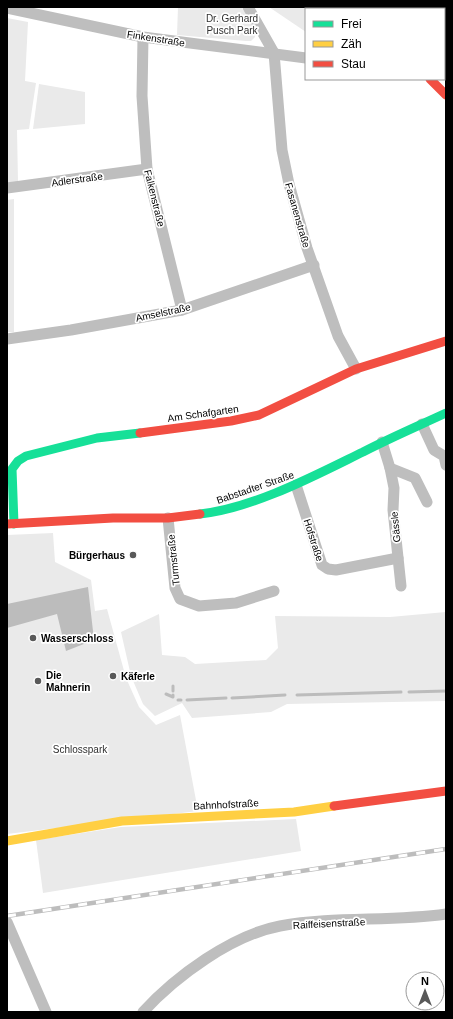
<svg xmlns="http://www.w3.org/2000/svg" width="453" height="1019" font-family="Helvetica,sans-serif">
	<rect width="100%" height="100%" fill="#fff"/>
	<!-- green -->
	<g fill="#eaeaea">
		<polygon points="178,7 241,7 256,29 255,37 251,41 246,41 177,35"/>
		<polygon points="269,7 366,7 367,9 306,9 306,32"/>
		<polygon points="7,18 28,22 25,81 36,83 29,129 17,130 18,182 7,183"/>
		<polygon points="39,84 85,92 85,124 33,129"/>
		<polygon points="14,199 14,332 7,332 7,200"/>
		<polygon points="53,533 55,562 91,580 95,611 107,609 126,678 139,707 156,725 180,715 198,811 7,834 7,535"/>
		<polygon points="446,612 446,701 287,704 271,712 192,718 182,703 155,716 143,704 131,676 121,632 159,614 162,655 185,657 195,664 266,660 278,648 275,616 390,617"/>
		<polygon points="296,819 301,851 43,893 36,840 121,827"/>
	</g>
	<!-- water -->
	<polygon fill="#bcbcbc" points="88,587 94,640 66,651 57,614 7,628 7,604"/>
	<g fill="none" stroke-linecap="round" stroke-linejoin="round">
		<!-- stream -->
		<g stroke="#bcbcbc" stroke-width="3">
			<polyline points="173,686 173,691"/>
			<polyline points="409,692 446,691"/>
			<polyline points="166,694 173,697 173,695"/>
			<polyline points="297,695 401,692"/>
			<polyline points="232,698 285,695"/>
			<polyline points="178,700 181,700"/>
			<polyline points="187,700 226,698"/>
		</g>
		<!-- street -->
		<g stroke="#bebebe" stroke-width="11">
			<polyline points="248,7 274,53 282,150 289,184 307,248 338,336 356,369"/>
			<polyline points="7,8 143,37 306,58"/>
			<polyline points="403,9 408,7"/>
			<polyline points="143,37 142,96 147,169 182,310"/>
			<polyline points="7,188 147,169"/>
			<polyline points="7,339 71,330 182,310 314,265"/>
			<polyline points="422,424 434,450 444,456 446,465"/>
			<polyline points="382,442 390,468 415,478 427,502"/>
			<polyline points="390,468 394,488 393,510 401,586"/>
			<polyline points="296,485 322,565 328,569 336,570 398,558"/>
			<polyline points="168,518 175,588 180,599 199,606 236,603 274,591"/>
			<polyline points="7,922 46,1012"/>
			<path d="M143 1012C176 976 232 935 280 926 335 916 391 922 446 914"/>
		</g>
		<!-- fast -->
		<g stroke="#16e098" stroke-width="9">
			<path d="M200 514C254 508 314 476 363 452 390 438 418 426 446 413"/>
			<polyline points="14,524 12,469 18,461 26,456 97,438 140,433"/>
		</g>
		<!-- slow -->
		<polyline stroke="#ffcf43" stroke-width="9" points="7,841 122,821 294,812 334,806"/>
		<!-- jam -->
		<g stroke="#f24e42" stroke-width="9">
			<polyline points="375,7 376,9"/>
			<polyline points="430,79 446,95"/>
			<polyline points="140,433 231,421 259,415 356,369 446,341"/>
			<polyline points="7,524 113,518 168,518 200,514"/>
			<polyline points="334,806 446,791"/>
		</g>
		<defs>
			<polyline id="rail" points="7,916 446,849"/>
		</defs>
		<!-- rail casing -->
		<use href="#rail" stroke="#bdbdbd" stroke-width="4.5"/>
		<!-- rail -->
		<use href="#rail" stroke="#fff" stroke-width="3" stroke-dasharray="9" stroke-linecap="butt"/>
	</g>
	<!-- markers -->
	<g fill="#595959" stroke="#fff" stroke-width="1.5">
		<circle cx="133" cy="555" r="4"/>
		<circle cx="33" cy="638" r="4"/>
		<circle cx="113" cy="676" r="4"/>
		<circle cx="38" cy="681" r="4"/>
	</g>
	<g text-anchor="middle" stroke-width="3.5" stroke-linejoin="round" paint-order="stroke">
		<!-- park labels -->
		<g font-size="10" fill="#303030" stroke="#fff">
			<text x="232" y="22">Dr. Gerhard<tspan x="232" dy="12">Pusch Park</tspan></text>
			<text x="80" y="753">Schlosspark</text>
		</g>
		<!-- street labels -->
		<g font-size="10" fill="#000" stroke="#fff">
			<text transform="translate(156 38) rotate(9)" y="4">Finkenstraße</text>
			<text transform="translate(77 179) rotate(-8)" y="4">Adlerstraße</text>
			<text transform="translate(155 198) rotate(76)" y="4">Falkenstraße</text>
			<text transform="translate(298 215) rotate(74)" y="4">Fasanenstraße</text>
			<text transform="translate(163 312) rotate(-12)" y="4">Amselstraße</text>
			<text transform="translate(203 413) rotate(-8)" y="4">Am Schafgarten</text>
			<text transform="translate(255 487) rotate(-19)" y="4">Babstadter Straße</text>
			<text transform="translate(395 527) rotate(-96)" y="4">Gässle</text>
			<text transform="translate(314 540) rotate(72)" y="4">Hofstraße</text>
			<text transform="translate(173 560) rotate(-96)" y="4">Turmstraße</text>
			<text transform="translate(226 804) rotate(-3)" y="4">Bahnhofstraße</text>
			<text transform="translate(329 923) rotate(-3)" y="4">Raiffeisenstraße</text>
		</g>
		<!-- poi labels -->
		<g font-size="10" font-weight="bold" fill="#000" stroke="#fff" text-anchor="start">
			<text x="125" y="559" text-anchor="end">Bürgerhaus</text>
			<text x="41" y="642">Wasserschloss</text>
			<text x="46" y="679">Die<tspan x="46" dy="12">Mahnerin</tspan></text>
			<text x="121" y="680">Käferle</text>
		</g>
	</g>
	<!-- border -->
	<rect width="453" height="1019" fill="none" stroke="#000000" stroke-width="16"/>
	<!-- legend -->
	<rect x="305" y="8" width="140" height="72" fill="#ffffff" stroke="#999999"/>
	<rect x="313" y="21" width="20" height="6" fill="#16e098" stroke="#999999"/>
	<text x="341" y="28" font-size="12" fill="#000000">Frei</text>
	<rect x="313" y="41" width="20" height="6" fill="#ffcf43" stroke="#999999"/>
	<text x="341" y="48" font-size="12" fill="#000000">Zäh</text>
	<rect x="313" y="61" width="20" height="6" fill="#f24e42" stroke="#999999"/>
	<text x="341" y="68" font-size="12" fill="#000000">Stau</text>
	<!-- north arrow -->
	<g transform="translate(425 991)"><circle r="19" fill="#ffffff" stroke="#999999"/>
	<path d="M0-3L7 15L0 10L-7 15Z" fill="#595959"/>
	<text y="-6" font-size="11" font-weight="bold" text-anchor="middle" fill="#000000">N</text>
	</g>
</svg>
